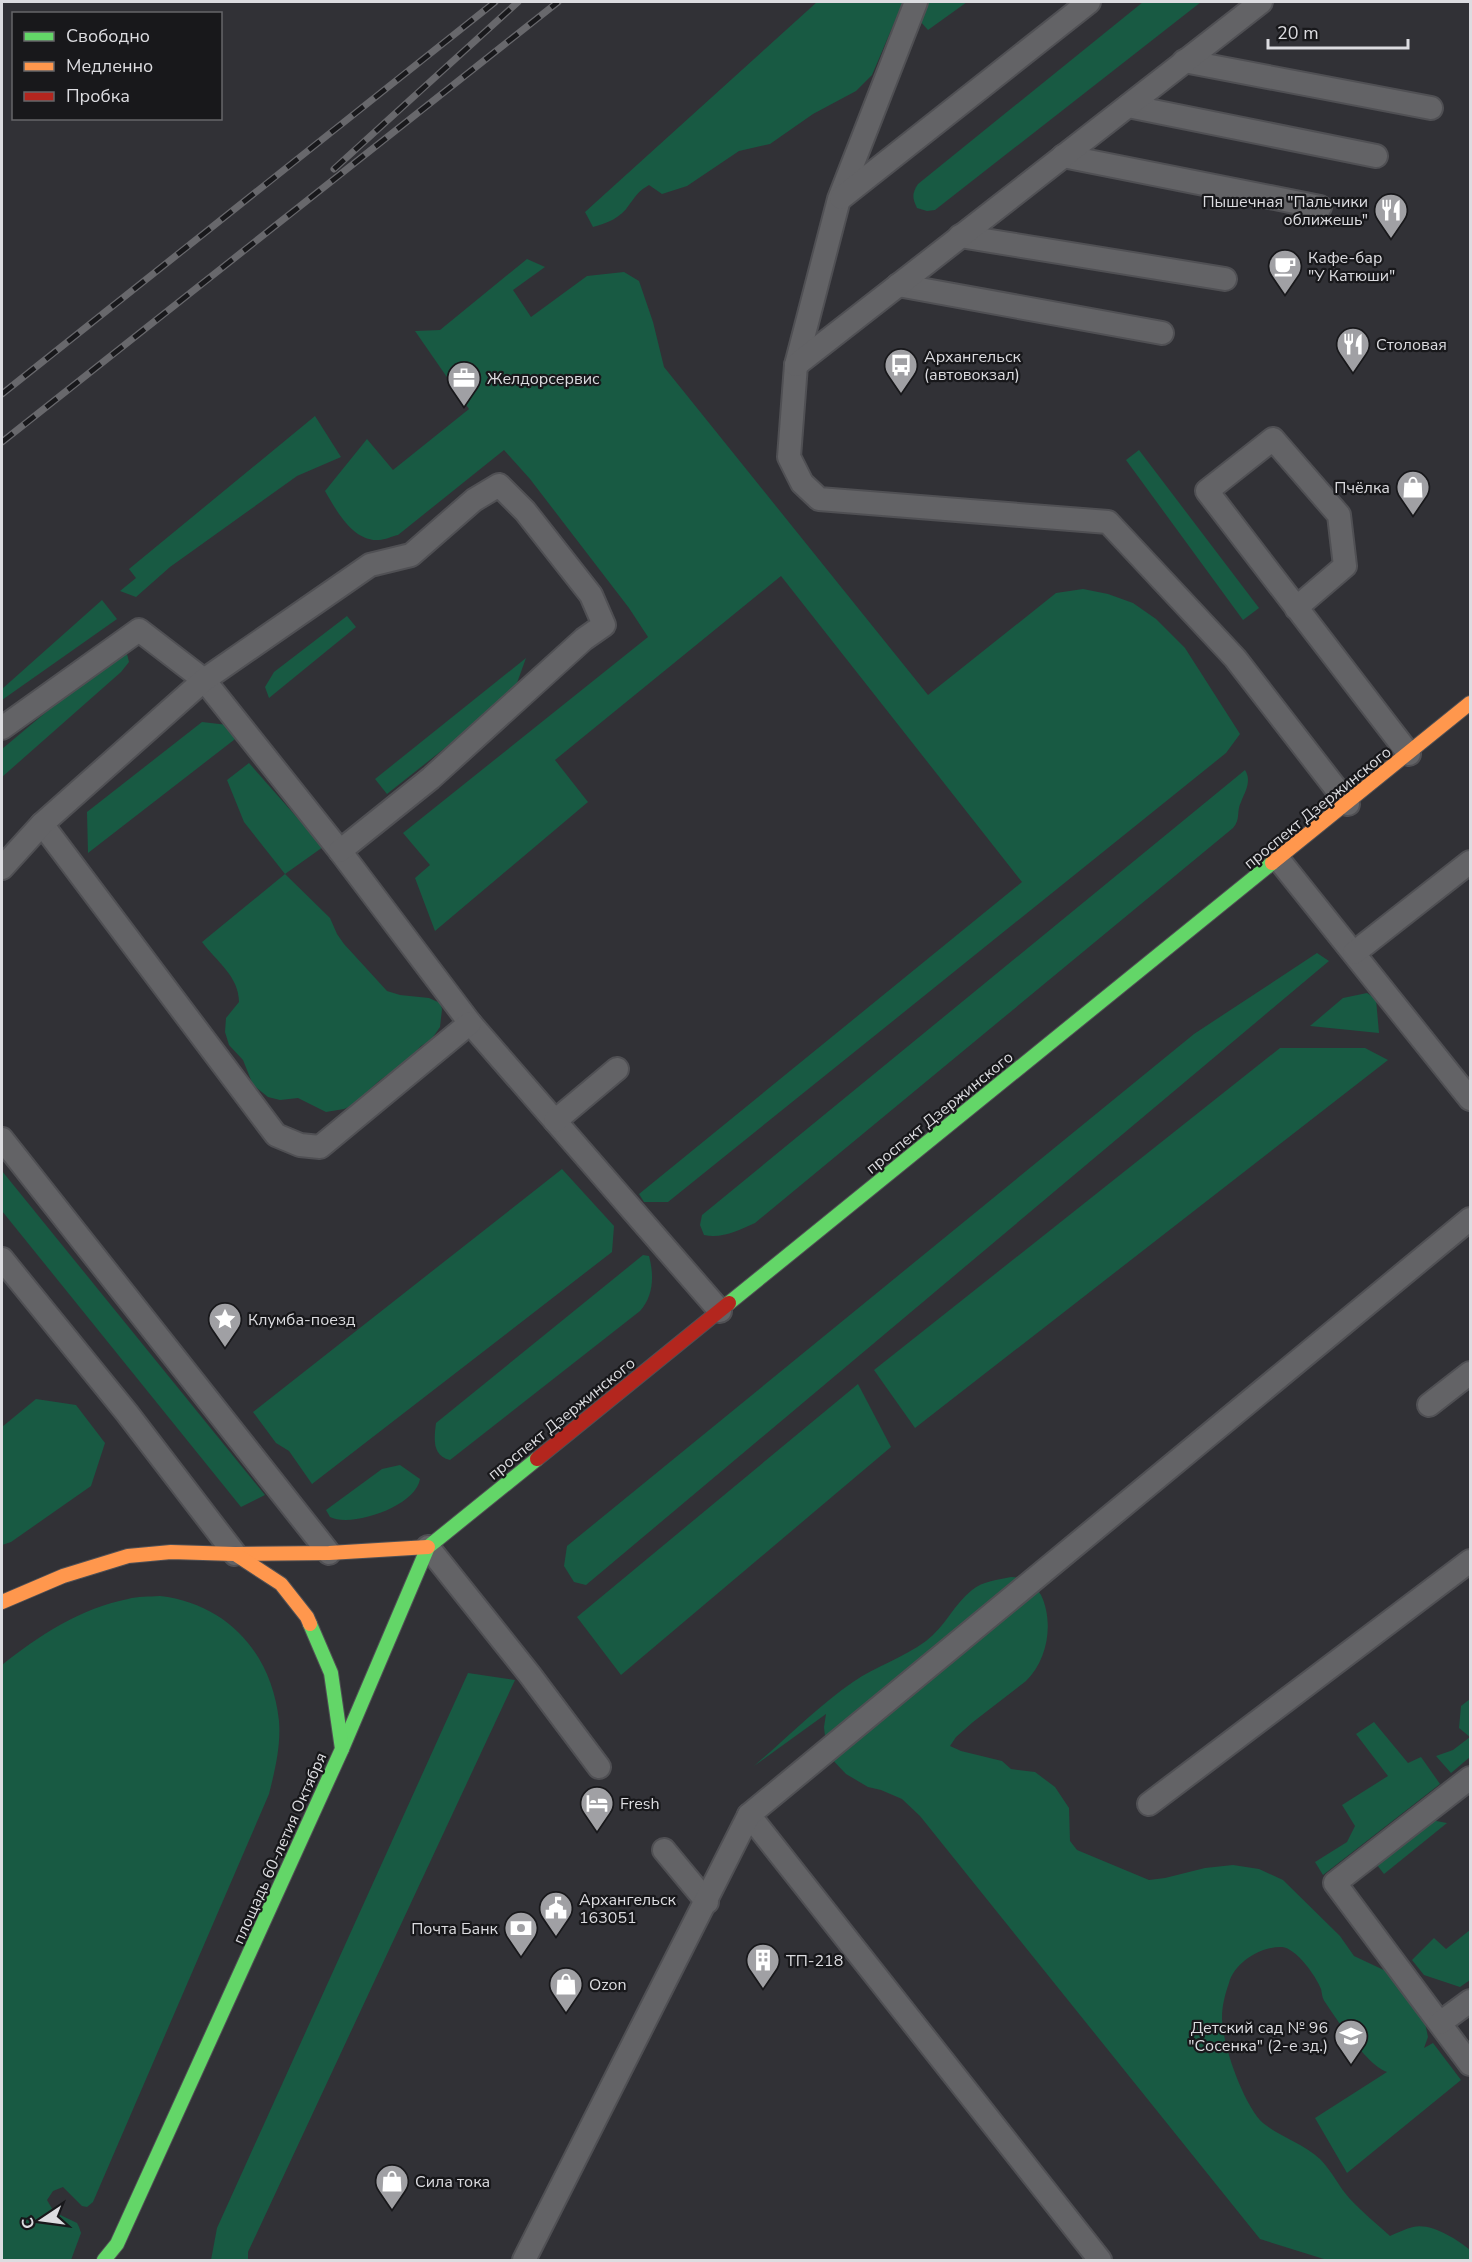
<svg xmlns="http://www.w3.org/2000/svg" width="1472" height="2262" font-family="'Nunito Sans',sans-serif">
	<rect width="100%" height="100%" fill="#313136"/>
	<!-- green -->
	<g fill="#185a43">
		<path d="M817 2H903L872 75 856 91 813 114 770 144 739 151 687 186 662 194 649 185C636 193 638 194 629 205 621 218 607 223 593 227L585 212Z"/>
		<polygon points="928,2 967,2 928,30 920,21"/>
		<path d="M1143 2H1201L935 210 927 211 917 208C912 198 912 193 918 184Z"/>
		<path d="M527 259 545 267 513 290 531 317 587 276 624 272 639 281 653 322 664 367 928 695 1056 593 1083 589 1108 594 1133 603 1156 619 1185 648 1240 734 1226 753 668 1202H644L639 1194 1022 882 781 576 555 760 588 802 435 931 415 878 430 865 403 833 648 637 629 608 530 479 504 450 398 535C392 536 385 540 379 540 353 542 336 510 325 491L367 439 393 470 469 409 415 331 440 330Z"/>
		<polygon points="315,416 341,457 297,476 170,567 136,597 120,591 136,578 129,569"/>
		<polygon points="1139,450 1259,608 1243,620 1126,460"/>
		<polygon points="102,600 117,619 2,700 2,689"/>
		<polygon points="347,616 356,627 269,698 265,687 274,672"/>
		<polygon points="125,646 129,662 121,672 2,777 2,749"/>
		<polygon points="526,658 513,694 387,794 375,779"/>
		<polygon points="202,722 228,725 239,736 88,853 87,812"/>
		<path d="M249 763 323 847 285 874 330 918 337 934 344 944 387 991 400 995 429 998 440 1003 442 1009 440 1027 431 1040 421 1046 408 1060 379 1081 353 1105 344 1109 326 1112 298 1098 280 1100 268 1097 253 1085 243 1060 229 1045 225 1032 226 1018 239 1002C239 976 216 961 202 942L285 874 244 822 227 780Z"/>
		<path d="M1245 770C1252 781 1245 792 1241 802 1236 812 1241 819 1233 828L755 1223C739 1230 722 1239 704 1235L700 1225 702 1215Z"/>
		<polygon points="1317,953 1329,961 586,1585 574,1582 564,1566 567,1546 1194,1034"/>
		<polygon points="1367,993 1376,999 1379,1033 1310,1026 1343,998"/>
		<polygon points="1280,1048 1365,1048 1388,1060 915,1428 874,1370"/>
		<polygon points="562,1169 614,1226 612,1252 312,1484 289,1451 276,1443 253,1412"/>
		<polygon points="2,1171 265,1495 241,1507 2,1211"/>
		<path d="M643 1255 649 1256C654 1275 654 1295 640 1311L450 1460C432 1456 434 1439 436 1423Z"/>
		<polygon points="858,1384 891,1447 621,1675 577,1617"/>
		<polygon points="36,1399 76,1405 105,1443 91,1486 11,1542 2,1545 2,1427"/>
		<path d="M400 1465 420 1479C416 1506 352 1528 330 1517L326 1510 382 1469Z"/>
		<path d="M1011 1577 1024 1578C1030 1582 1037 1588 1041 1595 1054 1622 1048 1660 1026 1681L973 1722 956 1737 950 1746 961 1751 1002 1761 1011 1769 1035 1772 1055 1787 1069 1808 1070 1841 1077 1850 1149 1880 1165 1878 1205 1868 1233 1865 1259 1869 1283 1880 1340 1936 1354 1956 1388 1972 1423 2013 1428 2037 1424 2048 1433 2043 1461 2080 1347 2173 1315 2118 1387 2072C1367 2065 1337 2020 1325 2002 1322 1998 1322 1993 1321 1989 1316 1976 1296 1948 1282 1947 1261 1946 1234 1963 1229 1983 1225 1994 1222 2006 1222 2018 1222 2044 1244 2106 1263 2123 1280 2137 1303 2143 1320 2159 1332 2171 1339 2187 1350 2199 1362 2212 1377 2224 1390 2236 1397 2233 1405 2229 1413 2227 1432 2223 1456 2239 1470 2250V2260H1327L1260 2239 920 1816 902 1799 881 1790 868 1787 846 1774 827 1754 824 1727 826 1714 754 1766C787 1738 818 1706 853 1682 876 1666 903 1658 926 1641 945 1627 954 1604 972 1590 983 1581 998 1580 1011 1577Z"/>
		<path d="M160 1596C228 1604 272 1654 279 1721 281 1746 275 1770 269 1794L93 2202 87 2207 82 2206 63 2187 53 2191 47 2200 54 2212 77 2223 79 2227 81 2233 71 2260H2V1665C38 1636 81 1608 128 1599 138 1596 149 1597 160 1596Z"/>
		<polygon points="468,1673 515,1680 248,2252 248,2260 211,2260 217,2228"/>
		<polygon points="1470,1699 1470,1737 1459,1728 1461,1706"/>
		<polygon points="1374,1722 1408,1763 1421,1757 1440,1784 1323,1875 1315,1862 1347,1842 1355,1826 1342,1805 1388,1776 1356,1734"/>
		<polygon points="1470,1737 1470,1757 1451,1773 1436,1756 1453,1750"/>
		<polygon points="1431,1820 1447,1823 1384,1874 1377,1865"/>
		<polygon points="1470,1930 1470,1980 1460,1987 1424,1975 1412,1960 1434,1938 1446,1949"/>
	</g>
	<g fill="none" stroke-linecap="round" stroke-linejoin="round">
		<defs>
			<g id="lane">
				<polyline points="916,2 839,199 796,365 789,457 802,483 819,499 1108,522 1235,658 1348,804"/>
				<polyline points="1184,61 1431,108"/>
				<polyline points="1128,106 1376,156"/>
				<polyline points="1063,156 1320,207"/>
				<polyline points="841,198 1089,2"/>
				<polyline points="960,236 1225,279"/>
				<polyline points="898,285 1162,333"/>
				<polyline points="796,365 1261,2"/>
				<path d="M1296 608 1345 566 1339 515 1273 439 1207 491C1274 579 1342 666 1409 754"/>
				<polyline points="2,728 139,630 204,680 340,851 470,1023 720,1311"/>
				<polyline points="42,824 276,1135 300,1145 320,1147 470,1023"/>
				<polyline points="1279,860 1470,1099"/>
				<polyline points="2,868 42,824 204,680 370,565 411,555 474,500 499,485 525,511 591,595 604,625 584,639 431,778 340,851"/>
				<polyline points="1354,953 1470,862"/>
				<polyline points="555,1121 617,1069"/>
				<polyline points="2,1139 329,1553"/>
				<polyline points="2,1259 127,1413 235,1554"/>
				<polyline points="1429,1405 1470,1373"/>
				<polyline points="428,1547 530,1675 599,1767"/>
				<polyline points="1470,1778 1335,1883 1470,2064"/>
				<polyline points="1149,1804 1470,1561"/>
				<polyline points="749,1815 1100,2260"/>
				<polyline points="664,1850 707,1902"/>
				<polyline points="1440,2023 1470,2001"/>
				<polyline points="524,2260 749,1815 1470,1219"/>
			</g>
			<g id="fast">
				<polyline points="729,1303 1272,863"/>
				<polyline points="342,1749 428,1547 537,1459"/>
				<polyline points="104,2260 117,2244 342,1749 331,1673 310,1624"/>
			</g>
			<g id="slow">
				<polyline points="1272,863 1470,703"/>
				<polyline points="235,1554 329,1553 428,1547"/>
				<polyline points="2,1602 63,1576 128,1556 171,1552 235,1554 281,1584 307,1617 310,1624"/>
			</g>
			<polyline id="jam" points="537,1459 729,1303"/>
		</defs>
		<!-- lane casing -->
		<use href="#lane" stroke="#505054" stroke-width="26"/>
		<!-- fast casing -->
		<use href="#fast" stroke="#505054" stroke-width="16"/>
		<!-- slow casing -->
		<use href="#slow" stroke="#505054" stroke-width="16"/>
		<!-- jam casing -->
		<use href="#jam" stroke="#505054" stroke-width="16"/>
		<!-- lane -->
		<use href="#lane" stroke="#636366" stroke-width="22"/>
		<!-- fast -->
		<use href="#fast" stroke="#63d668" stroke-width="14"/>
		<!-- slow -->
		<use href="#slow" stroke="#ff974d" stroke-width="14"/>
		<!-- jam -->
		<use href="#jam" stroke="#b3261e" stroke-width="14"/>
		<defs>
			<g id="rail">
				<polyline points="334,169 518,2"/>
				<polyline points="2,394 495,2"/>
				<polyline points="2,442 558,2"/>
			</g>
		</defs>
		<!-- rail casing -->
		<use href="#rail" stroke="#68686c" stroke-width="7"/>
		<!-- rail -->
		<use href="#rail" stroke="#18181b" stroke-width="4.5" stroke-dasharray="14" stroke-linecap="butt"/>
	</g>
	<!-- icons -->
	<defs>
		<symbol id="restaurant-pin" viewBox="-11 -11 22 30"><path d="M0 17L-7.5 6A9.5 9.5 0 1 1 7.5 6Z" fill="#a0a0a4" stroke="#18181b"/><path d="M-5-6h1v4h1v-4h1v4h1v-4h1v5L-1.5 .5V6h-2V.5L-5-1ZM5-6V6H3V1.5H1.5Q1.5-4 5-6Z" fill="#fff"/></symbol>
		<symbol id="cafe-pin" viewBox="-11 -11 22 30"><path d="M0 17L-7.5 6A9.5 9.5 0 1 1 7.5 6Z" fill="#a0a0a4" stroke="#18181b"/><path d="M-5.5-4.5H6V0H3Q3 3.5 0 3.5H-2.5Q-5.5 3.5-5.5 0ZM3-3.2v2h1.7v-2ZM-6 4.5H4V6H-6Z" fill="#fff"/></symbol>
		<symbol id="bus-pin" viewBox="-11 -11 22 30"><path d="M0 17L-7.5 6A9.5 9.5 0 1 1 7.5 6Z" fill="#a0a0a4" stroke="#18181b"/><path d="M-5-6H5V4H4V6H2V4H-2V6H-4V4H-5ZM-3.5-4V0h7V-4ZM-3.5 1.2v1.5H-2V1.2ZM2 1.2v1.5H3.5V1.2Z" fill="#fff"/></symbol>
		<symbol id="office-pin" viewBox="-11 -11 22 30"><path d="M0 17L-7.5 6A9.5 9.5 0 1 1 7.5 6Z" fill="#a0a0a4" stroke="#18181b"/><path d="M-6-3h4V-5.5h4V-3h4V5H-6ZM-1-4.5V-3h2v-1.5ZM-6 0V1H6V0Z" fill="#fff"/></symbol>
		<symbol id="shop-pin" viewBox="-11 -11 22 30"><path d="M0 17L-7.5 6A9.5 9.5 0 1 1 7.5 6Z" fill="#a0a0a4" stroke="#18181b"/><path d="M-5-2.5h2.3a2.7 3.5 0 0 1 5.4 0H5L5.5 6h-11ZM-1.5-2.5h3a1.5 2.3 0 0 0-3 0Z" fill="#fff"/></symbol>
		<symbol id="sight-pin" viewBox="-11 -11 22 30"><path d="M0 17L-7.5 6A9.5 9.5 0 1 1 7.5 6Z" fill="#a0a0a4" stroke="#18181b"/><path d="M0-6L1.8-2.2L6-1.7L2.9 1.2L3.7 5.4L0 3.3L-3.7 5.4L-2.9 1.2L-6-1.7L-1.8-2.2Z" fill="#fff"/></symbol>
		<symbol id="hotel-pin" viewBox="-11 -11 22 30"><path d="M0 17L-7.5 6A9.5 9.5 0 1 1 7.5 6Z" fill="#a0a0a4" stroke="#18181b"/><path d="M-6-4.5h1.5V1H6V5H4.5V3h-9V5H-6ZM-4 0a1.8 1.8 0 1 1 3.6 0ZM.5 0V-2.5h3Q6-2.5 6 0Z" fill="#fff"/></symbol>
		<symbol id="civic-pin" viewBox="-11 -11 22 30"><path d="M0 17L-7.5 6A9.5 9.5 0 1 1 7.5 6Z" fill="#a0a0a4" stroke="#18181b"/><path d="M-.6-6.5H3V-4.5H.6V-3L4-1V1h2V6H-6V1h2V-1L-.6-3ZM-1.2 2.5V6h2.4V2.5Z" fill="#fff"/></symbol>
		<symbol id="bank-pin" viewBox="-11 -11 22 30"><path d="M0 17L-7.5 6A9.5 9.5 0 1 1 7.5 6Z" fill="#a0a0a4" stroke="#18181b"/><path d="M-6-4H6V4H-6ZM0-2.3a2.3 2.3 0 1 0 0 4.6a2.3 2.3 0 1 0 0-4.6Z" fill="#fff"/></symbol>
		<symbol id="building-pin" viewBox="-11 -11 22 30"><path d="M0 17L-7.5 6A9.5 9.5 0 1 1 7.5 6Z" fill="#a0a0a4" stroke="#18181b"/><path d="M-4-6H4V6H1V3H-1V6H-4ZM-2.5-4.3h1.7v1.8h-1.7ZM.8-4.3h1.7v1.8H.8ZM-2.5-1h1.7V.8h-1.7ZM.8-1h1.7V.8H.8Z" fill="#fff"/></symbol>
		<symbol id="school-pin" viewBox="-11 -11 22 30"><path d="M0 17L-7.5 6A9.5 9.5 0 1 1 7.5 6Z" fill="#a0a0a4" stroke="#18181b"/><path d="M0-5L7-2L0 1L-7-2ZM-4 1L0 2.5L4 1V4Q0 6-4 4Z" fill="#fff"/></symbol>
	</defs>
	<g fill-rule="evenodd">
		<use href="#restaurant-pin" x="1372" y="191" width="38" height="52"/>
		<use href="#cafe-pin" x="1266" y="247" width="38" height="52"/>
		<use href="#restaurant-pin" x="1334" y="325" width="38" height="52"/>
		<use href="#bus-pin" x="882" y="346" width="38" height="52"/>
		<use href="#office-pin" x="445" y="359" width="38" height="52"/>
		<use href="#shop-pin" x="1394" y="468" width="38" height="52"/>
		<use href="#sight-pin" x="206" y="1300" width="38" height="52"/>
		<use href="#hotel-pin" x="578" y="1784" width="38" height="52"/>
		<use href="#civic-pin" x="537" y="1889" width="38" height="52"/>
		<use href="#bank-pin" x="502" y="1909" width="38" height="52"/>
		<use href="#building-pin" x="744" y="1941" width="38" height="52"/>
		<use href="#shop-pin" x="547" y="1965" width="38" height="52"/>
		<use href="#school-pin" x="1332" y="2017" width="38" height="52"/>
		<use href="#shop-pin" x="373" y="2162" width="38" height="52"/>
	</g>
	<g text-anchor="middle" stroke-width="4.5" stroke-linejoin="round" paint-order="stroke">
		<!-- poi labels -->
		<g font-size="16" fill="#dcdce0" stroke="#18181b" text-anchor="start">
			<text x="1368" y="207" text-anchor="end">Пышечная "Пальчики<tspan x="1368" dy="18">оближешь"</tspan></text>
			<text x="1308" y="263">Кафе-бар<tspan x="1308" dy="18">"У Катюши"</tspan></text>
			<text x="1376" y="350">Столовая</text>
			<text x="924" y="362">Архангельск<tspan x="924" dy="18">(автовокзал)</tspan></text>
			<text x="487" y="384">Желдорсервис</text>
			<text x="1390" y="493" text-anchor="end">Пчёлка</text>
			<text x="248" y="1325">Клумба-поезд</text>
			<text x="620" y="1809">Fresh</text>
			<text x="579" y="1905">Архангельск<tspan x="579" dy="18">163051</tspan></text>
			<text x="498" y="1934" text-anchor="end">Почта Банк</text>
			<text x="786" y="1966">ТП-218</text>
			<text x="589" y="1990">Ozon</text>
			<text x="1328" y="2033" text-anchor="end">Детский сад № 96<tspan x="1328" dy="18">"Сосенка" (2-е зд.)</tspan></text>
			<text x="415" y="2187">Сила тока</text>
		</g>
		<!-- street labels -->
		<g font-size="16" fill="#dcdce0" stroke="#18181b">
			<text transform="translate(1317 807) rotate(-39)" y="6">проспект Дзержинского</text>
			<text transform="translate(939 1112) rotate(-39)" y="6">проспект Дзержинского</text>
			<text transform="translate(561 1418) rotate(-39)" y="6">проспект Дзержинского</text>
			<text transform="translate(279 1848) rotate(-66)" y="6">площадь 60-летия Октября</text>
		</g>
	</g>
	<!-- border -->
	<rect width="1472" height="2262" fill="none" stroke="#dcdce0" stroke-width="6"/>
	<!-- legend -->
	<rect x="12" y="12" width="210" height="108" fill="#18181b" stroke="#66666a" stroke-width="1.5"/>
	<rect x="24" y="32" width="30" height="9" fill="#63d668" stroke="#66666a" stroke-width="1.5"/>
	<text x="66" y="42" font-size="18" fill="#dcdce0">Свободно</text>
	<rect x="24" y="62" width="30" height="9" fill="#ff974d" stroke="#66666a" stroke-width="1.5"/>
	<text x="66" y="72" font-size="18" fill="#dcdce0">Медленно</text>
	<rect x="24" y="92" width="30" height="9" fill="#b3261e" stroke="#66666a" stroke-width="1.5"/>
	<text x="66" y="102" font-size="18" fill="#dcdce0">Пробка</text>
	<!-- north arrow -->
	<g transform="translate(42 2220) rotate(257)" stroke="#18181b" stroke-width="4.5" paint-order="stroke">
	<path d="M0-4.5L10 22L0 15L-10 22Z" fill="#dcdce0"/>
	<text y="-9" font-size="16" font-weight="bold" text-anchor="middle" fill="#dcdce0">С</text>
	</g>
	<!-- scale -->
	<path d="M1268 39v9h140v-9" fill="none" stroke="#dcdce0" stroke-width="3"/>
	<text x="1277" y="39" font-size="18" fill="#dcdce0" stroke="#18181b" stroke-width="4.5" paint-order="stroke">20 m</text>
</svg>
